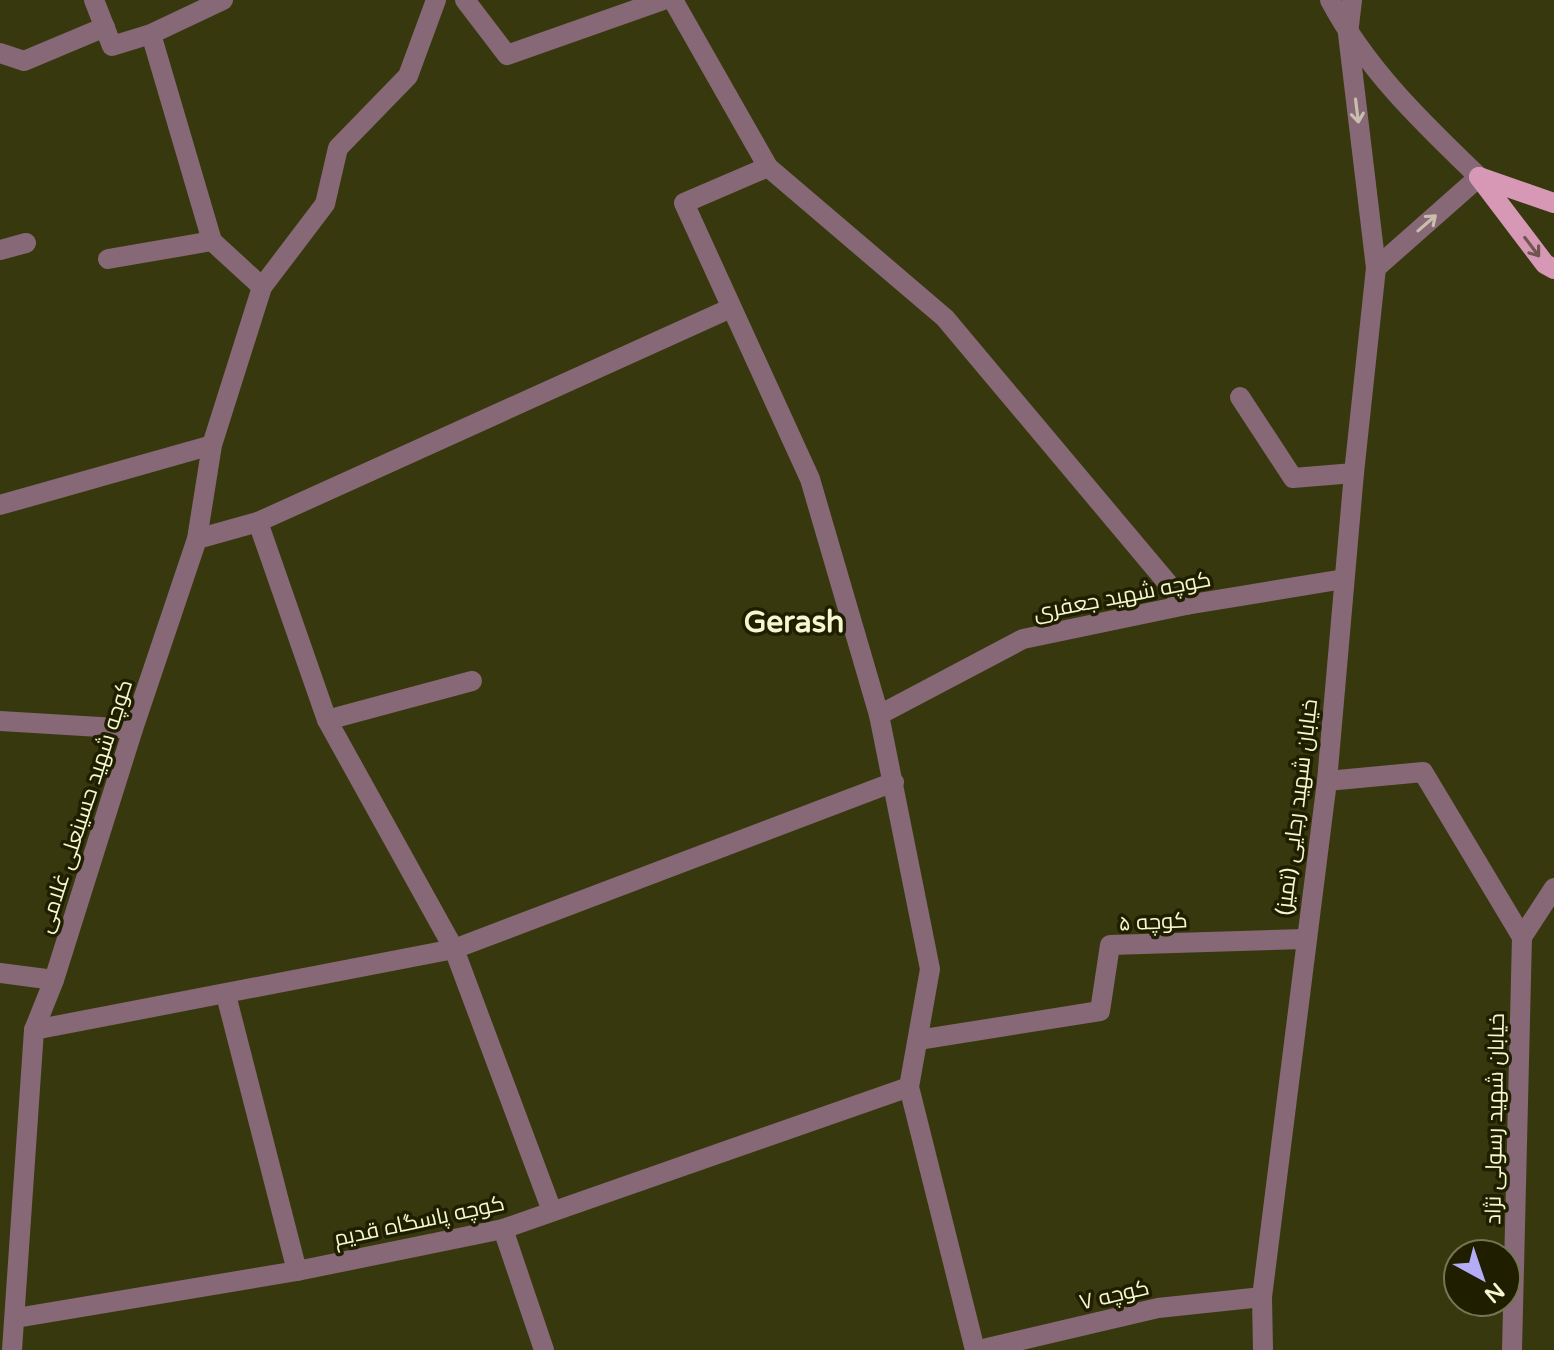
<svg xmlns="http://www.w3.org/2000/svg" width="1554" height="1350" font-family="'Varela Round',Cairo,sans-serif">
	<rect width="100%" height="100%" fill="#38380f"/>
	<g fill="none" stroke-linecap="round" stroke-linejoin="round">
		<!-- minor -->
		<g stroke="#876876" stroke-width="20">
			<polyline points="94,0 112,46 151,34 223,0"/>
			<polyline points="465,0 507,55 663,0"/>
			<polyline points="673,0 768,167 945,318 1186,605"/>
			<path d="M1330 0C1367 70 1423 123 1479 177L1376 268"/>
			<polyline points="151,34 212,241 262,287"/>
			<polyline points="0,53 24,61 105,27"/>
			<polyline points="768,167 684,203 810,479 879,715 930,969 909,1087 975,1350"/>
			<polyline points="0,250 26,243"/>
			<polyline points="108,259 212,241"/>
			<polyline points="1240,397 1293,478 1354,473"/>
			<polyline points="0,505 212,445"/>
			<polyline points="258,522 731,308"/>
			<polyline points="197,539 258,522 327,720 454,949 552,1211"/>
			<polyline points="879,715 1023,639 1186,605 1344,579"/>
			<polyline points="327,720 472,681"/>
			<polyline points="0,721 133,729"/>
			<polyline points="1327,781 1423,772 1522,937"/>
			<polyline points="0,973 54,980"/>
			<polyline points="226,995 297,1271"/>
			<polyline points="34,1030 454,949 894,782"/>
			<polyline points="918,1040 1100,1011 1110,945 1305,939"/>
			<polyline points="503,1229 544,1350"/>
			<polyline points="16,1318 297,1271 503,1229 909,1087"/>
			<polyline points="12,1350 34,1030 54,980 133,729 197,539 212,445 262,287 325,204 338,148 408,76 436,0"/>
			<polyline points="979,1350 1158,1308 1262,1297"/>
			<polyline points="1263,1350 1262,1297 1327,781 1354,473 1376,268 1348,34 1352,0"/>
			<polyline points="1512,1350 1522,937 1554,888"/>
		</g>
		<!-- major -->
		<g stroke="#d798b6" stroke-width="20">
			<polyline points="1479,177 1545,264 1554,269"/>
			<polyline points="1479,177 1554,203"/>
		</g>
	</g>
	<!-- one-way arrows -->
	<defs><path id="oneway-shaft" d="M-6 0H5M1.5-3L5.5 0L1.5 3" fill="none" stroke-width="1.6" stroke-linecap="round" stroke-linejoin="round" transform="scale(2)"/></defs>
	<g stroke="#c9bead">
		<use href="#oneway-shaft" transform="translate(1357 111) rotate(83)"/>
		<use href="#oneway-shaft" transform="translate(1427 223) rotate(-41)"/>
	</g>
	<use stroke="#725552" href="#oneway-shaft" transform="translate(1532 247) rotate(53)"/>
	<g text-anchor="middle" stroke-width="7" stroke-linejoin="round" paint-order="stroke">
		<!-- street labels -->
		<g font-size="22" fill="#f5f7d1" stroke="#1f1f00">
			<text transform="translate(1122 595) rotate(-11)" y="8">کوچه شهید جعفری</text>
			<text transform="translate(84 806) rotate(-72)" y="8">کوچه شهید حسینعلی غلامی</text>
			<text transform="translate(1296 807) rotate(-83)" y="8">خیابان شهید رجایی (تمیز)</text>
			<text transform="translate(1153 921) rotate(-3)" y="8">کوچه ۵</text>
			<text transform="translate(1494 1119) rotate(-89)" y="8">خیابان شهید رسولی نژاد</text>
			<text transform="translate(419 1220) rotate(-12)" y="8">کوچه پاسگاه قدیم</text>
			<text transform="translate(1114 1294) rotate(-13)" y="8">کوچه ۷</text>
		</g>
		<!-- district labels -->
		<g font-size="30" font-weight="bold" fill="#f5f7d1" stroke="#1f1f00">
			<text x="794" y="632">Gerash</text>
		</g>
	</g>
	<!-- north arrow -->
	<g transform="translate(1482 1278) rotate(140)"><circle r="38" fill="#1f1f00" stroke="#757554" stroke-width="2"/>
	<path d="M0-6L14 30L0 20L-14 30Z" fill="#b5acf8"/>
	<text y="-12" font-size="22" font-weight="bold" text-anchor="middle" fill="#f5f7d1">N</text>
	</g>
</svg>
